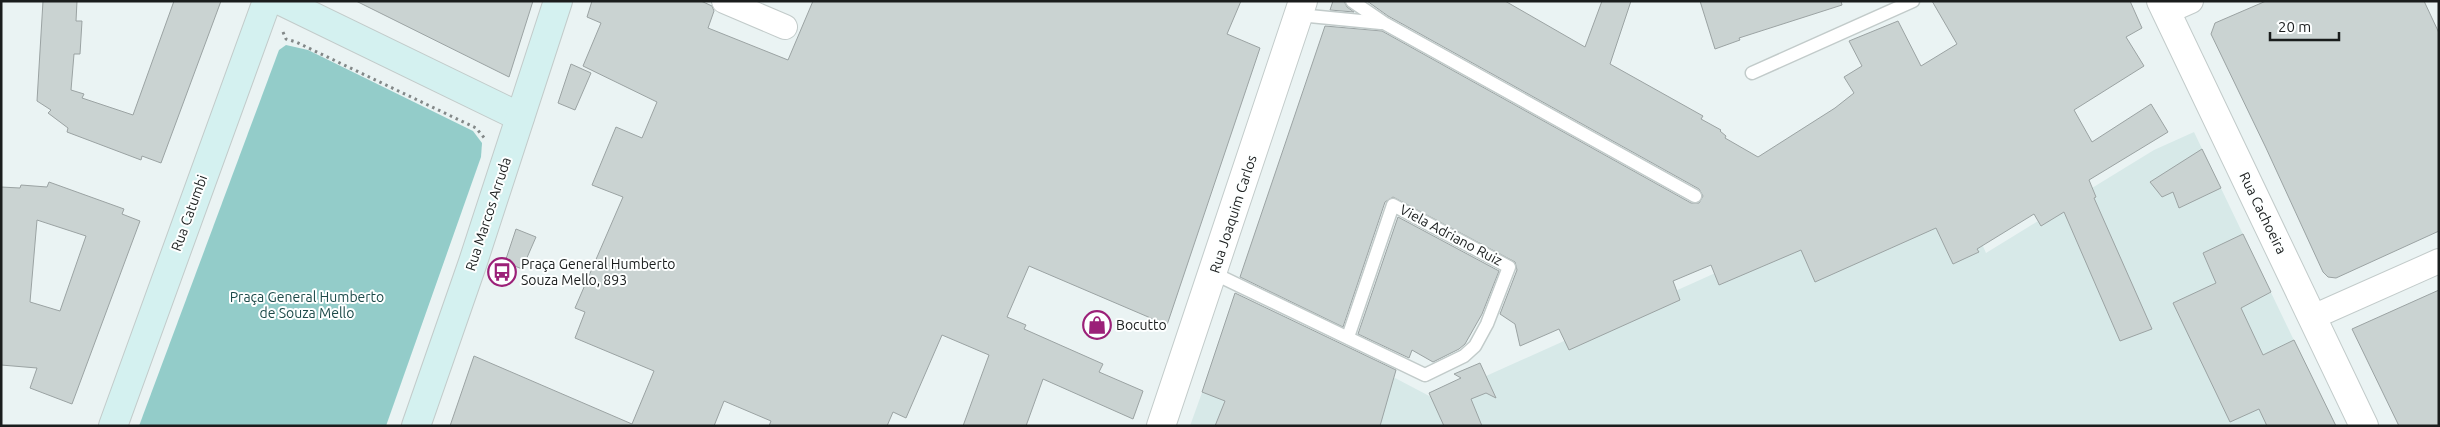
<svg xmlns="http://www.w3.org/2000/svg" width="2440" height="427" font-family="Ubuntu,sans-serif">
	<rect width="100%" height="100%" fill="#eaf3f3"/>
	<!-- built -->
	<polygon fill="#d7e9e8" points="2194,132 2335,426 1190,426 1237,295 1435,399 1949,168 1986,253 2154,150"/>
	<!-- green -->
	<polygon fill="#93ccc9" points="286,45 308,50 473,131 482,143 481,157 386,426 139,426 279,50"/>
	<!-- building -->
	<g fill="#cad3d2" stroke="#9ba3a3" fill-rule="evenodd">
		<polygon points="43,1 77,1 76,21 82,21 80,54 74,54 71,90 84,94 82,98 133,115 174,1 221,1 161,163 142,156 141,160 67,132 68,128 48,113 51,110 37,101"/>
		<polygon points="356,1 533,1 509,77"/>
		<polygon points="592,1 701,1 712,6 714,11 708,28 788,60 813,1 1241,1 1227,34 1260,48 1167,325 1029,266 1007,317 1026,325 1024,329 1103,364 1099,372 1143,391 1133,419 1043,379 1026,426 963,426 989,355 942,335 906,418 893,412 887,426 769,426 771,421 724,401 714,426 450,426 474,356 632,424 654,371 575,338 585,312 575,308 623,197 592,185 616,127 642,138 657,102 583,66 601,23 587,17"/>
		<polygon points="1333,1 1344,1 1347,7 1354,12 1330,10"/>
		<polygon points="1367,1 1505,1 1585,47 1602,1 1631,1 1610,64 1703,116 1701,119 1721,130 1720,131 1726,136 1725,138 1758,157 1835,108 1854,93 1844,77 1862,66 1849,41 1898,21 1921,66 1957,44 1932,1 2130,1 2142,28 2126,37 2144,66 2074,110 2092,142 2151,104 2168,132 2089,180 2096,197 2094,198 2152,329 2120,341 2064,212 2041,226 2034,214 1977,249 1979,252 1953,264 1936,228 1815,282 1801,250 1719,285 1711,265 1673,281 1680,300 1569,350 1559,329 1520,346 1515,324 1500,314 1517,270 1515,262 1393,197 1385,202 1343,327 1240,277 1325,26 1382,31 1691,203 1699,203 1703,196 1699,189 1388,16"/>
		<polygon points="1700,1 1841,1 1842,5 1739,38 1740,40 1715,49"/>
		<polygon points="2266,1 2424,1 2439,33 2439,231 2336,278 2328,277 2323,272 2266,148 2211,34 2215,23"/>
		<polygon points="571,64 591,73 575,110 558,103"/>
		<polygon points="2202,149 2221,188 2179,208 2173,192 2162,197 2150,182"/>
		<path d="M49 182 124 209 122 214 140 221 72 404 30 388 37 368 1 365V187L20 188 21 185 47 187ZM37 220 86 236 60 311 30 302Z"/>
		<polygon points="1398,217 1499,271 1482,314 1465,344 1459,349 1433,362 1412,350 1409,358 1358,334"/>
		<polygon points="516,229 536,237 522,269 505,262"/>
		<polygon points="2243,234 2271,292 2241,308 2263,355 2294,340 2336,426 2267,426 2259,409 2230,422 2173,303 2216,283 2203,253"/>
		<polygon points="2439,290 2439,426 2399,426 2352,329"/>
		<polygon points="1235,293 1396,370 1380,426 1215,426 1225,401 1202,392"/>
		<polygon points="1480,363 1496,398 1486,393 1471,399 1482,426 1444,426 1429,393 1461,378 1454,374"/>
	</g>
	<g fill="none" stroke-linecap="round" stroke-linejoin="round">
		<defs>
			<g id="service">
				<polyline points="1352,1 1384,23 1695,196"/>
				<polyline points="1299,15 1381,23"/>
				<polyline points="1752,73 1913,1"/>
				<polyline points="1213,273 1425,375 1464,356 1475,346 1487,324 1509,267 1393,205 1348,337"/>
			</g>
			<g id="minor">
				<polyline points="724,1 785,27"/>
				<polyline points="2166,12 2191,1"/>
				<polyline points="2313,317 2439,261"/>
			</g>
			<g id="tertiary">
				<polyline points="2161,1 2364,426"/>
				<polyline points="1161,426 1303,1"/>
			</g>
			<g id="secondary">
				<polyline points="281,1 520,117"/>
				<polyline points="113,426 267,1"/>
				<polyline points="416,426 473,262 558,1"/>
			</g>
		</defs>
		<!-- service casing -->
		<use href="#service" stroke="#c2cbca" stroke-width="15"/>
		<!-- minor casing -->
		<use href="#minor" stroke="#c2cbca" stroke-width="26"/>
		<!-- tertiary casing -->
		<use href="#tertiary" stroke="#c2cbca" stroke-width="30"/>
		<!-- secondary casing -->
		<use href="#secondary" stroke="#c2cbca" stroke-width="30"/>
		<!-- path -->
		<polyline stroke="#828888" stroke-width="3" stroke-dasharray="2.5 4" stroke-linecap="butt" points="283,32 286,39 296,42 476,128 486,140"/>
		<!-- service -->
		<use href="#service" stroke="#fff" stroke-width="12"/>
		<!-- minor -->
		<use href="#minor" stroke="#fff" stroke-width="24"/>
		<!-- tertiary -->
		<use href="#tertiary" stroke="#fff" stroke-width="28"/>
		<!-- secondary -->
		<use href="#secondary" stroke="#d4f1f0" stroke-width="28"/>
	</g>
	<!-- icons -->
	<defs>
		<symbol id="bus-ring" viewBox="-11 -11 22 22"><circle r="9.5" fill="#fdffff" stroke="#9b2078" stroke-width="1.5"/><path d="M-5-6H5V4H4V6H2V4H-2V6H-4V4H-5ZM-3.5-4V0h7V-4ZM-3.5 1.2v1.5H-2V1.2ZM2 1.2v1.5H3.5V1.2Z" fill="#9b2078"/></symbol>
		<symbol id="shop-ring" viewBox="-11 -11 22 22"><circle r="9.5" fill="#fdffff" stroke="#9b2078" stroke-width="1.5"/><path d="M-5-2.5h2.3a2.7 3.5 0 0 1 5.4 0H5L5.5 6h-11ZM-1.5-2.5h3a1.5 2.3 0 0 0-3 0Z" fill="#9b2078"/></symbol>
	</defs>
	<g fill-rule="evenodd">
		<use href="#bus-ring" x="486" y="256" width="32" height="32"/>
		<use href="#shop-ring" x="1081" y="309" width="32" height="32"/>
	</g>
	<g text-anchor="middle" stroke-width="4" stroke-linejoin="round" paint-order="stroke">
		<!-- street labels -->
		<g font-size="14" fill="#1a1d1d" stroke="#fdffff">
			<text transform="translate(189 213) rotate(-70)" y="5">Rua Catumbi</text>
			<text transform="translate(2263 213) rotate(64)" y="5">Rua Cachoeira</text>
			<text transform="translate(488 214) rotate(-72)" y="5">Rua Marcos Arruda</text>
			<text transform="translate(1233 214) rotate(-72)" y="5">Rua Joaquim Carlos</text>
			<text transform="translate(1451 235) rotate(28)" y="5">Viela Adriano Ruiz</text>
		</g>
		<!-- poi labels -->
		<g font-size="14" fill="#1a1d1d" stroke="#fdffff" text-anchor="start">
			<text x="521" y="269">Praça General Humberto<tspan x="521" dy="16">Souza Mello, 893</tspan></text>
			<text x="1116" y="330">Bocutto</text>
		</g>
		<!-- park labels -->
		<g font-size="14" fill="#1c4a49" stroke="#fdffff">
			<text x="307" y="302">Praça General Humberto<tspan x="307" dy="16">de Souza Mello</tspan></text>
		</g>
	</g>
	<!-- border -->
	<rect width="2440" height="427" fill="none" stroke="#1a1d1d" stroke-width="5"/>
	<!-- scale -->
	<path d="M2270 32v8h69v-8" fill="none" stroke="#1a1d1d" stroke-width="2.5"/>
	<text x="2278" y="32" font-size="15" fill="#1a1d1d" stroke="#fdffff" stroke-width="4" paint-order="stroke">20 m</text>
</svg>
